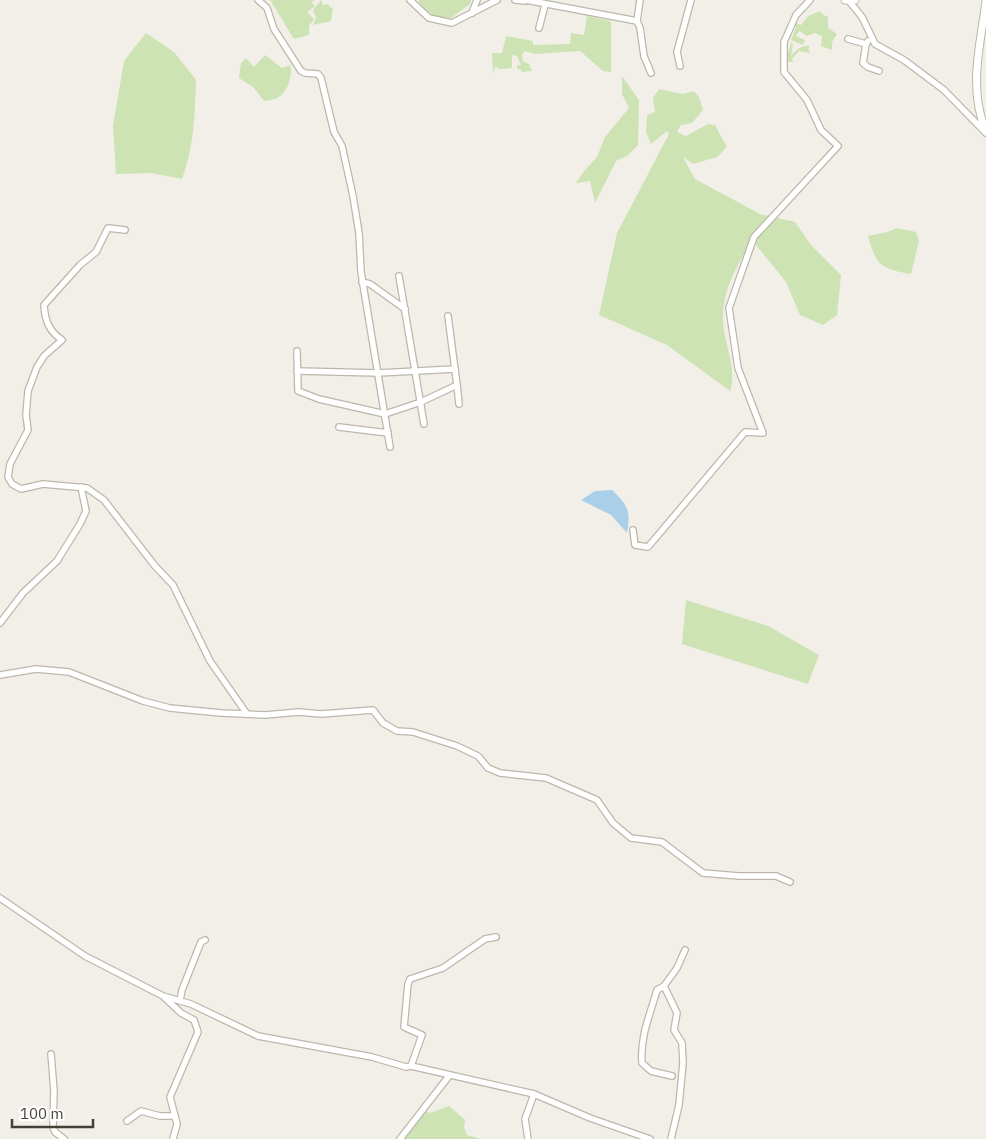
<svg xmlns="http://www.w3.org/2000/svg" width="986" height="1139" font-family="'IBM Plex Sans',sans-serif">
	<rect width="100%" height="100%" fill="#f2efe8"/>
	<!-- green -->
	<g fill="#cde3b4">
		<polygon points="270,0 315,0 311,2 315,6 307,12 314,19 309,26 309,35 294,39"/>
		<polygon points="321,0 323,5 328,4 331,8 333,6 331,21 313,25 316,18 313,10"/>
		<polygon points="419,0 471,0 470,4 451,18 435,17 419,3"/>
		<polygon points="820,11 822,14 828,17 828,28 837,34 832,42 832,50 821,46 822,36 815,33 807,36 799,31 796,36 805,40 803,45 791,40 796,27 793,24 794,22 801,25 808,16"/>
		<polygon points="587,16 611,21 611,72 603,71 580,51 535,54 525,51 522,55 523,61 529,64 532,71 521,72 522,70 517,69 517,65 521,65 517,56 512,55 512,68 499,69 496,66 493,73 492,53 502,53 506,36 533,41 533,45 570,44 571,33 584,35"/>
		<path d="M146 33 174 52 196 80C195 113 194 147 182 179L151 173 116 174 113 126 124 61Z"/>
		<path d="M791 42 793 44 791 56C797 50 800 45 810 46L808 49 811 53 799 51 792 59 793 62H786Z"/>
		<path d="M265 55 282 68 290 65C293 75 288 91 279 97 275 100 268 100 264 101L253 87 239 78 241 63 246 58 254 67Z"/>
		<polygon points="622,76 639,100 638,145 627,156 616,161 595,203 590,181 576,183 585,170 597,157 605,137 629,108 622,94"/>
		<path d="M659 89 683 94 694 91 699 97 703 110 692 123 681 125 677 132 686 136 708 124 715 125 727 147 717 157 693 164 683 157 695 179 760 214 795 222 811 245 841 275 837 315 823 325 800 315 786 282 752 240C737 267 723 287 723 319 723 343 738 367 730 391L667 345 599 315 617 233 669 134 667 131 651 144 646 132 647 115 655 112 653 98Z"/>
		<path d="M897 228 916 232 919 241 911 274C881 269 876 265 868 236L888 232Z"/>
		<polygon points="686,600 768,626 819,655 808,684 682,644"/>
		<polygon points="449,1106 465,1120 464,1127 467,1135 481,1139 402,1139 425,1111 430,1113"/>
	</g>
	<!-- water -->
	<path fill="#aacfe9" d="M612 490C628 505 631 512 627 533L611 515 581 500 595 491Z"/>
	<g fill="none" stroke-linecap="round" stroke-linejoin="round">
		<defs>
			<g id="minor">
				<polyline points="258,0 267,8 274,29 301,71 305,73 318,74 321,78 334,132 342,146 353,196 359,233 361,272 390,447"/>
				<polyline points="410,0 429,18 452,23 497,0"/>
				<polyline points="515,0 525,1"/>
				<polyline points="526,0 637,21 640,28 644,56 651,73"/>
				<polyline points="849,1 862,17 875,44 904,60 944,90 986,133"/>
				<polyline points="472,13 477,0"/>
				<polyline points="637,21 640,0"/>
				<polyline points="539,28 545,5"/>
				<polyline points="848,39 866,44 868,41"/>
				<polyline points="866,44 863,63 868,67 879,71"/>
				<polyline points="680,66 677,52 691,0"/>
				<path d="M125 230 108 228 96 252 80 265 44 305C45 321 49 331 62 340L44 356 37 367 28 391 26 415 28 430 10 464 8 477 12 484 21 489 43 484 87 488 104 500 155 566 173 585 210 661 247 714"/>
				<polyline points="399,276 424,424"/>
				<polyline points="362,282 370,284 405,309"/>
				<polyline points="297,351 298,391 319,399 385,414 421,402 457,385 448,316"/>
				<polyline points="297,371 378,373 455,369"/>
				<polyline points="457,385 459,404"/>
				<polyline points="339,427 388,433"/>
				<polyline points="633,530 635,545 648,547 745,432 763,433 738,368 729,308 754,237 838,146 821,130 807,100 784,72 784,42 796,15 810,0"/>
				<polyline points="0,623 23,593 57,561 80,524 86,511 81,487"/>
				<polyline points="0,675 36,669 69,672 143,701 170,708 221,713 265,715 299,712 321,714 373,710 383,723 397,731 413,732 457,746 478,756 488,768 500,773 546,778 597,800 613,823 631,838 662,842 703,873 739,876 776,876 790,882"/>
				<polyline points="0,898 85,956 163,996 191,1004 258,1036 372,1057 406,1067 411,1066 534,1094 590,1118 650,1139"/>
				<path d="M664 986 657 990C650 1015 640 1036 642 1063L651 1071 672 1076"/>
				<polyline points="164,997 181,1013 194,1020 198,1032 170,1097 177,1124 173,1139"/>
				<polyline points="180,1000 182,990 201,942 205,940"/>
				<polyline points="51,1054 54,1091 53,1127 55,1132 64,1139"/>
				<polyline points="411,1066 422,1035 404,1027 408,984 410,979 443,968 485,939 496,937"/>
				<polyline points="127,1121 141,1111 160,1116 175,1116"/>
				<polyline points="400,1139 449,1076"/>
				<polyline points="528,1139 525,1119 534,1094"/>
				<polyline points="671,1139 679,1105 683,1063 682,1043 674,1030 677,1013 664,986 677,968 685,950"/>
			</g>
			<g id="tertiary">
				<polyline points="845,0 855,0"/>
				<path d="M986 1C980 48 968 87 986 132"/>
			</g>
		</defs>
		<!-- minor casing -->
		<use href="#minor" stroke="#bdb7ab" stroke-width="8"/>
		<!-- tertiary casing -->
		<use href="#tertiary" stroke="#bdb7ab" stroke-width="9"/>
		<!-- minor -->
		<use href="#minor" stroke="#fff" stroke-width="5.5"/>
		<!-- tertiary -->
		<use href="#tertiary" stroke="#fff" stroke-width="7"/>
	</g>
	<!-- scale -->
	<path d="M12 1119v8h81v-8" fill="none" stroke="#454037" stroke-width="2.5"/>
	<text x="20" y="1119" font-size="15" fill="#454037" stroke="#ffffff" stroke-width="4" paint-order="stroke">100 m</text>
</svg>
